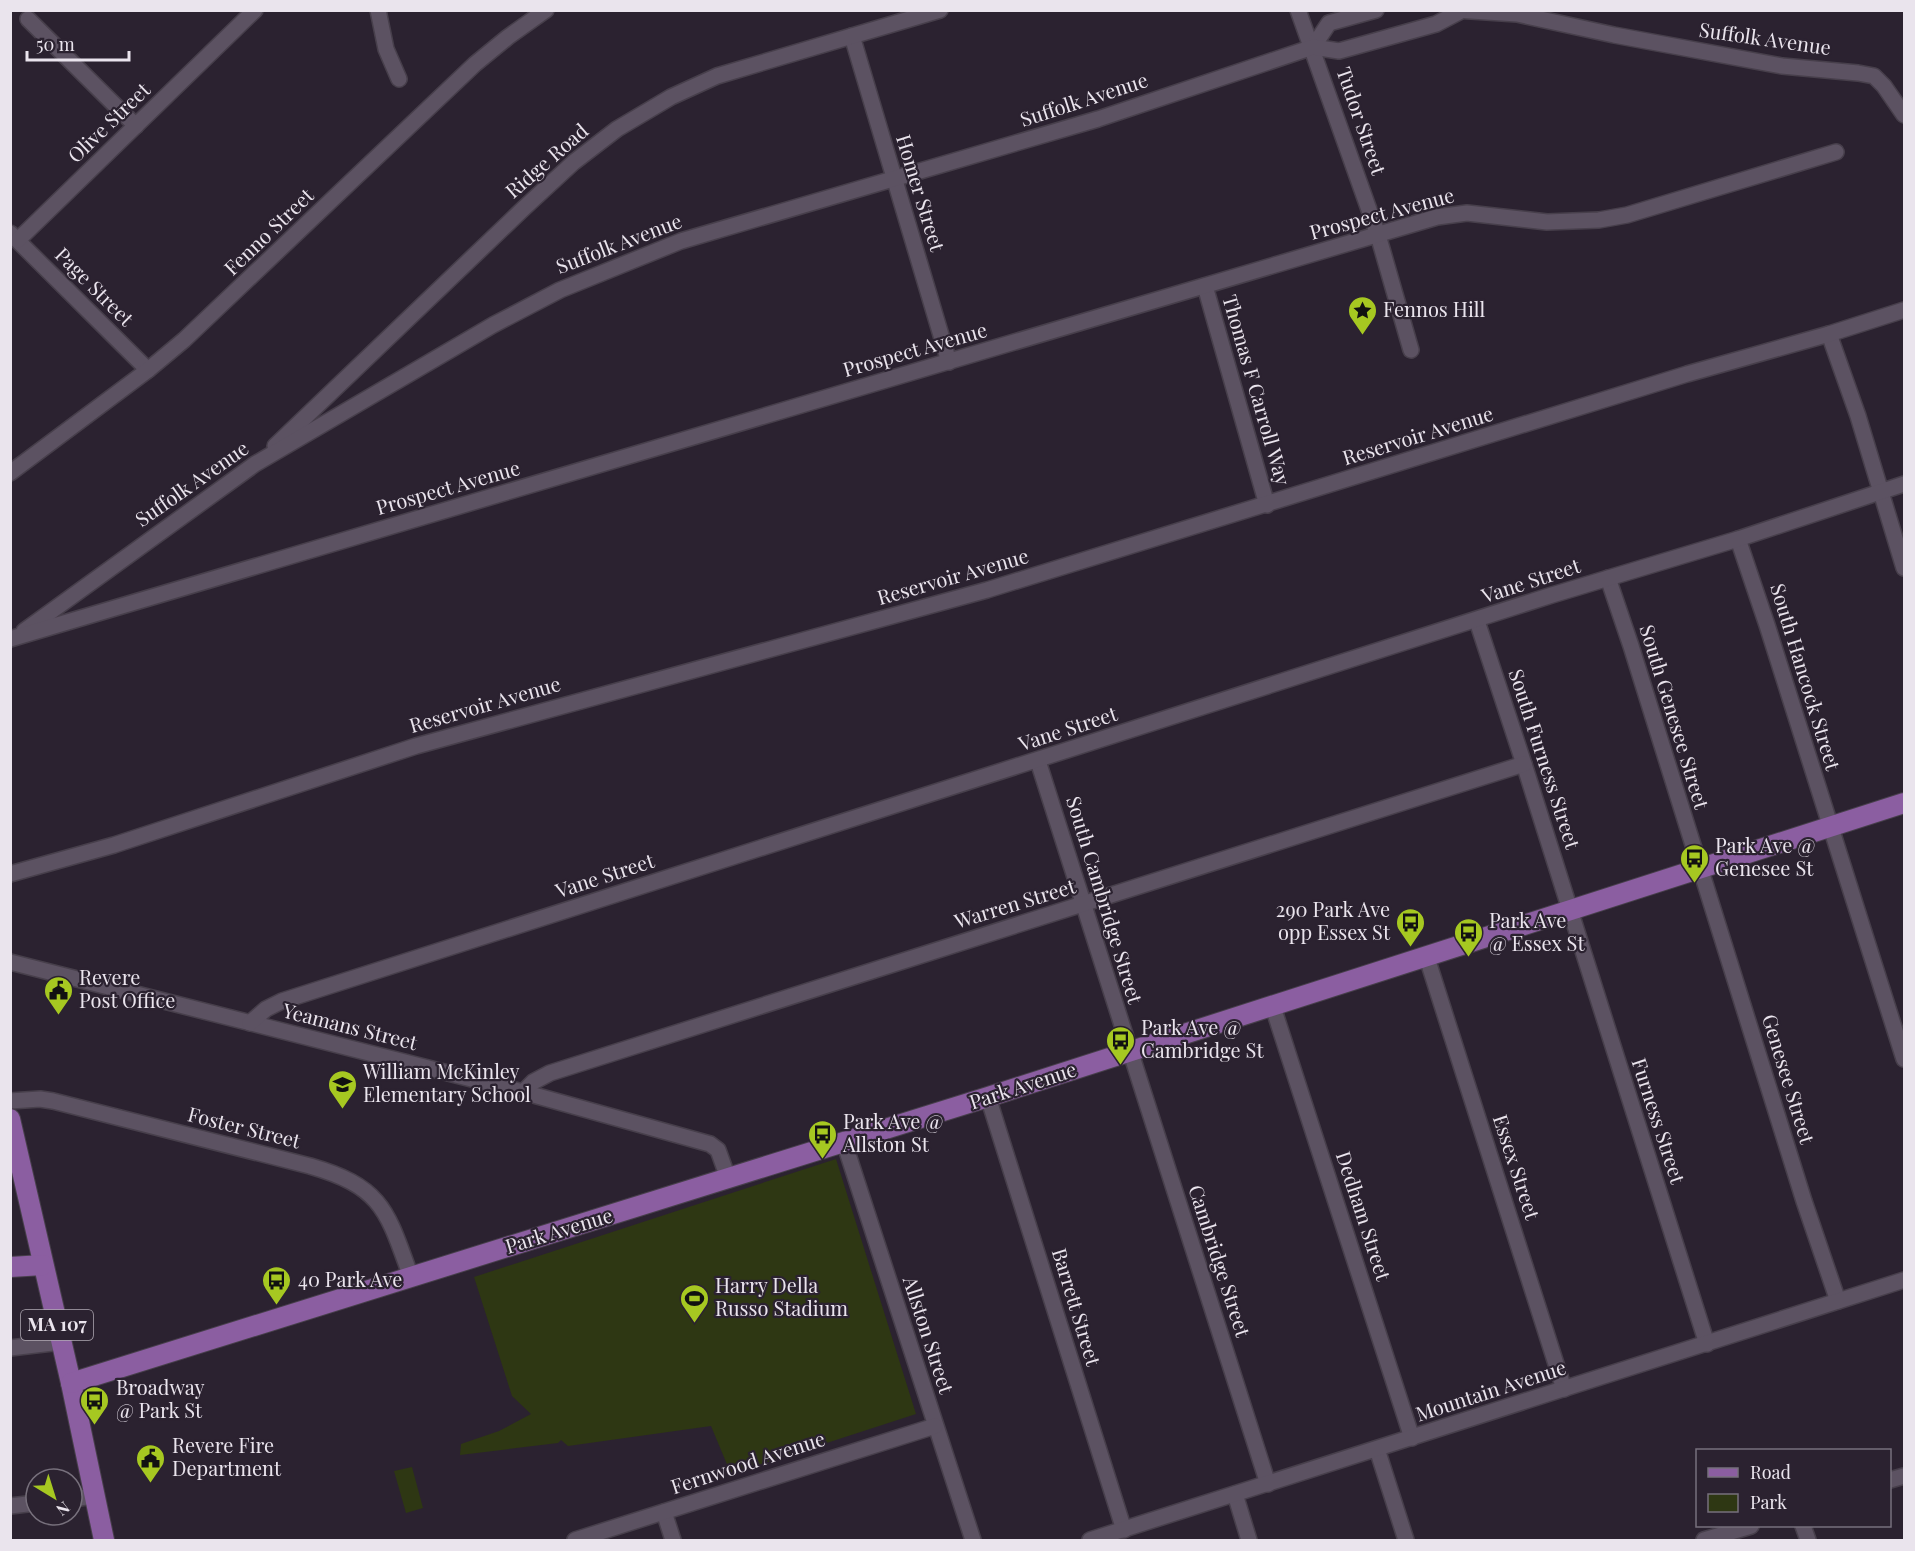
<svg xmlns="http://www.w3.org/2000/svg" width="1915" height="1551" font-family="'Playfair Display',serif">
	<rect width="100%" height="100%" fill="#2b2230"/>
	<!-- park -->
	<g fill="#2e3713">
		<polygon points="836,1159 916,1414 731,1474 711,1426 568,1446 561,1440 558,1443 460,1455 461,1444 499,1431 531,1414 512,1396 474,1277"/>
		<polygon points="412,1467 423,1508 406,1513 394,1471"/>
	</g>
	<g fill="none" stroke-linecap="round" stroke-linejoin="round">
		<defs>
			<g id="minor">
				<polyline points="378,10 386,49 399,79"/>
				<polyline points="1298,10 1378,235 1411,350"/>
				<polyline points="1456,10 1517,14 1614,35 1782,66 1858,73 1874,76 1884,86 1904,115"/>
				<polyline points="28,19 136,126"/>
				<polyline points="852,36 949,362"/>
				<polyline points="1313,47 1329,23 1376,10"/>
				<polyline points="10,233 148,370"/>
				<polyline points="18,240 255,10"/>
				<polyline points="1205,286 1267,505"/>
				<polyline points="1829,334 1858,416 1904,568"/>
				<polyline points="275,446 524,208 574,162 617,129 671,97 717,76 940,10"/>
				<polyline points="10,473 148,370 184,340 475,64 508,37 546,10"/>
				<polyline points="1738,539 1767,625 1904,1059"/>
				<polyline points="1608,578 1631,646 1804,1201 1838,1301"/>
				<polyline points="1477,621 1524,764 1707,1344"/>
				<polyline points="24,631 255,464 493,325 560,290 681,241 1098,119 1313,47 1339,51 1436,24 1459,12"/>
				<polyline points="10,639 1437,217 1467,213 1547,222 1599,220 1627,215 1836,152"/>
				<polyline points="1038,761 1268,1484"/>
				<polyline points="10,874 114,845 416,746 987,590 1687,374 1829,334 1904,310"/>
				<polyline points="1427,958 1564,1389"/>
				<polyline points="10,962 523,1092 710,1144 718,1150 728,1178"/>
				<polyline points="1273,1007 1412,1438"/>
				<polyline points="250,1023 266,1009 282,1001 1552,595 1738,539 1904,484"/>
				<polyline points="523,1092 533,1082 550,1073 1524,764"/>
				<polyline points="988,1097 1124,1530"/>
				<path d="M10 1101 40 1099 53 1101 310 1166C383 1187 387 1211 411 1277"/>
				<polyline points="844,1142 973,1540"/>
				<polyline points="10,1348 61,1342"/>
				<polyline points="1377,1449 1406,1540"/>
				<polyline points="1890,1480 1904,1476"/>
				<polyline points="1235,1494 1249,1540"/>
				<polyline points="72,1499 94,1496"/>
				<polyline points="10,1506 36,1503"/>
				<polyline points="664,1512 673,1540"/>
				<polyline points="1803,1526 1808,1540"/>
				<polyline points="575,1540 935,1426"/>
				<polyline points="1090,1540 1904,1280"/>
				<polyline points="1704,1540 1751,1526"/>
			</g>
			<g id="major">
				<polyline points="10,1119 71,1383 104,1540"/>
				<polyline points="10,1267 43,1265"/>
				<polyline points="71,1383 988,1097 1904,803"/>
			</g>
		</defs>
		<!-- minor casing -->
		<use href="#minor" stroke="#473f4b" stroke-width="18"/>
		<!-- major casing -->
		<use href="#major" stroke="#473f4b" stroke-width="22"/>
		<!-- minor -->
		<use href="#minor" stroke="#5c5262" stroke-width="15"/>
		<!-- major -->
		<use href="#major" stroke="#8b5ea1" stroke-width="20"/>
	</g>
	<!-- icons -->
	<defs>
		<symbol id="sight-pin" viewBox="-11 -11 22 30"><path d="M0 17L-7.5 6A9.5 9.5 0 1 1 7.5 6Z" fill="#a6c821" stroke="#2b2230"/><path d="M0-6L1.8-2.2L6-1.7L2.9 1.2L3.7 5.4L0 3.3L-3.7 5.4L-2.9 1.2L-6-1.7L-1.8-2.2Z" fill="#111"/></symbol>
		<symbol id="bus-pin" viewBox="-11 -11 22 30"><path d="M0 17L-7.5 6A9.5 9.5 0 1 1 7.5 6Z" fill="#a6c821" stroke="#2b2230"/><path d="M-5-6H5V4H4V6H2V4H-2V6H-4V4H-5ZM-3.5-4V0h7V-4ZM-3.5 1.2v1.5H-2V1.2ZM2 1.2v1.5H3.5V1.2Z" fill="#111"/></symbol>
		<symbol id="civic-pin" viewBox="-11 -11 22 30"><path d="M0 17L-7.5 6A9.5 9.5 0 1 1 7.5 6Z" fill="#a6c821" stroke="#2b2230"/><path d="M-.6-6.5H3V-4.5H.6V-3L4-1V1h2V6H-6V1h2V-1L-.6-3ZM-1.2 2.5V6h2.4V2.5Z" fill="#111"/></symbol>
		<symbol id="school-pin" viewBox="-11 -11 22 30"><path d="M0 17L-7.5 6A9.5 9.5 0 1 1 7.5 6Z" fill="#a6c821" stroke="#2b2230"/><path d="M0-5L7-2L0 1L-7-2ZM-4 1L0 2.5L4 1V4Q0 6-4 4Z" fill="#111"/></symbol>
		<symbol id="stadium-pin" viewBox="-11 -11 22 30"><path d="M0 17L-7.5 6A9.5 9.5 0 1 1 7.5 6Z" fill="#a6c821" stroke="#2b2230"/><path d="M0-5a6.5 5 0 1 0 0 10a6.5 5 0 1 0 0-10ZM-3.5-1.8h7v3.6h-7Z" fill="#111"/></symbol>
	</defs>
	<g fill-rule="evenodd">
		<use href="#sight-pin" x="1346" y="294" width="33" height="45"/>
		<use href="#bus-pin" x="1678" y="842" width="33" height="45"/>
		<use href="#bus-pin" x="1394" y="906" width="33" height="45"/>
		<use href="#bus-pin" x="1452" y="916" width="33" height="45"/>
		<use href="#civic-pin" x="42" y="974" width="33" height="45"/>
		<use href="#bus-pin" x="1104" y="1024" width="33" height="45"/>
		<use href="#school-pin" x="326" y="1068" width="33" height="45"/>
		<use href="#bus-pin" x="806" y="1118" width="33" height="45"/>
		<use href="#bus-pin" x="260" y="1264" width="33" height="45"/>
		<use href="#stadium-pin" x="678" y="1282" width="33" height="45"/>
		<use href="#bus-pin" x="78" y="1384" width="33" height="45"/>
		<use href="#civic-pin" x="134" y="1442" width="33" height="45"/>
	</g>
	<g text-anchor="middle" stroke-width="4.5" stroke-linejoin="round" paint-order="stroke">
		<!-- shield labels -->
		<rect fill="#2b2230" stroke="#b1aab4" stroke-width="1.5" x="21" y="1310" width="72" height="30" rx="4.5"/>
		<g font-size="18" font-weight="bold" fill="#eae4ed">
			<text x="57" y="1331">MA 107</text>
		</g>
		<!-- street labels -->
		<g font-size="20" fill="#eae4ed" stroke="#2b2230">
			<text transform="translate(1765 39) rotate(8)" y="7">Suffolk Avenue</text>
			<text transform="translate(1084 100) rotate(-18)" y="7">Suffolk Avenue</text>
			<text transform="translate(1361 121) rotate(71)" y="7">Tudor Street</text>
			<text transform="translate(109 123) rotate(-44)" y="7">Olive Street</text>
			<text transform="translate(547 161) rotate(-41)" y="7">Ridge Road</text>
			<text transform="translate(920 193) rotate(73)" y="7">Homer Street</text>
			<text transform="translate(1382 214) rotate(-15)" y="7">Prospect Avenue</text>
			<text transform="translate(269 232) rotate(-44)" y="7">Fenno Street</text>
			<text transform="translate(619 244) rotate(-21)" y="7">Suffolk Avenue</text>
			<text transform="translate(94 287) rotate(45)" y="7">Page Street</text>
			<text transform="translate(915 350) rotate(-16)" y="7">Prospect Avenue</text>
			<text transform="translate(1256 390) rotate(74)" y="7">Thomas F Carroll Way</text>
			<text transform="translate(1418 436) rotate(-17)" y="7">Reservoir Avenue</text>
			<text transform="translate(192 484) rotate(-35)" y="7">Suffolk Avenue</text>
			<text transform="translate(448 488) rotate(-16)" y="7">Prospect Avenue</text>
			<text transform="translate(953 577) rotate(-16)" y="7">Reservoir Avenue</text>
			<text transform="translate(1531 581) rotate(-18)" y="7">Vane Street</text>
			<text transform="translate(1805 677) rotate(73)" y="7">South Hancock Street</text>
			<text transform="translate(485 705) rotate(-16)" y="7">Reservoir Avenue</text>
			<text transform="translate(1674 717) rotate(73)" y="7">South Genesee Street</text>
			<text transform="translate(1068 729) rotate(-18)" y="7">Vane Street</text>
			<text transform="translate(1544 759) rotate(72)" y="7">South Furness Street</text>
			<text transform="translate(605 876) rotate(-18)" y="7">Vane Street</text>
			<text transform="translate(1104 900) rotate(73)" y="7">South Cambridge Street</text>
			<text transform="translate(1015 904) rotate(-17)" y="7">Warren Street</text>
			<text transform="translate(350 1027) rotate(14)" y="7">Yeamans Street</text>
			<text transform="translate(1788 1079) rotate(73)" y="7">Genesee Street</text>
			<text transform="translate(1023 1086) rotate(-18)" y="7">Park Avenue</text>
			<text transform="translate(1658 1121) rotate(72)" y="7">Furness Street</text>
			<text transform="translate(244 1128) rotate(14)" y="7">Foster Street</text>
			<text transform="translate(1516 1167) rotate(72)" y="7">Essex Street</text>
			<text transform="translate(1363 1216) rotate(72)" y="7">Dedham Street</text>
			<text transform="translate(559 1231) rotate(-17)" y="7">Park Avenue</text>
			<text transform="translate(1219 1261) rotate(72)" y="7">Cambridge Street</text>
			<text transform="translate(1076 1307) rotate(73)" y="7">Barrett Street</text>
			<text transform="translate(928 1335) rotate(72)" y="7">Allston Street</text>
			<text transform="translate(1491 1391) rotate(-18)" y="7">Mountain Avenue</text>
			<text transform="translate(748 1463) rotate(-18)" y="7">Fernwood Avenue</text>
		</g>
		<!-- poi labels -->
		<g font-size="20" fill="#eae4ed" stroke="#2b2230" text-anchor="start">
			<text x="1383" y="317">Fennos Hill</text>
			<text x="1715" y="853">Park Ave @<tspan x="1715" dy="23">Genesee St</tspan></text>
			<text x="1390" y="917" text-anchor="end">290 Park Ave<tspan x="1390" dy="23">opp Essex St</tspan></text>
			<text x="1489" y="928">Park Ave<tspan x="1489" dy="23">@ Essex St</tspan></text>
			<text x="79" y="985">Revere<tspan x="79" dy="23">Post Office</tspan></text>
			<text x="1141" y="1035">Park Ave @<tspan x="1141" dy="23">Cambridge St</tspan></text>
			<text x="363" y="1079">William McKinley<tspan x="363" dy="23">Elementary School</tspan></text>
			<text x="843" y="1129">Park Ave @<tspan x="843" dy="23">Allston St</tspan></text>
			<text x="298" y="1287">40 Park Ave</text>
			<text x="715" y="1293">Harry Della<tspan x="715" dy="23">Russo Stadium</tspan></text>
			<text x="116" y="1395">Broadway<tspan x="116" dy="23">@ Park St</tspan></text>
			<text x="172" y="1453">Revere Fire<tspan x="172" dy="23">Department</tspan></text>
		</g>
	</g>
	<!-- border -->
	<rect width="1915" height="1551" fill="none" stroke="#eae4ed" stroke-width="24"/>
	<!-- legend -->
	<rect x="1696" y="1449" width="195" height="78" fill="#2b2230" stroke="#77707c" stroke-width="1.5"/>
	<rect x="1708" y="1468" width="30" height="9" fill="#8b5ea1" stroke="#77707c" stroke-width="1.5"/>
	<text x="1750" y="1479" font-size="18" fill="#eae4ed">Road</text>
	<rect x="1708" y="1494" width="30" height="18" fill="#2e3713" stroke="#77707c" stroke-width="1.5"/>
	<text x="1750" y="1509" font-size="18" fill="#eae4ed">Park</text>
	<!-- north arrow -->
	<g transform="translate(54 1497) rotate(142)"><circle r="28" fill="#2b2230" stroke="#77707c" stroke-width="1.5"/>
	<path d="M0-4.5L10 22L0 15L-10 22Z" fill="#a6c821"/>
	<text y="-9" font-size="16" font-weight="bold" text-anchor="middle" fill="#eae4ed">N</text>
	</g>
	<!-- scale -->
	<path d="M27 51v9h102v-9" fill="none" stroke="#eae4ed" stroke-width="3"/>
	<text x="36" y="51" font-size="18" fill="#eae4ed" stroke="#2b2230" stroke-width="4.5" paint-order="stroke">50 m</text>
</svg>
